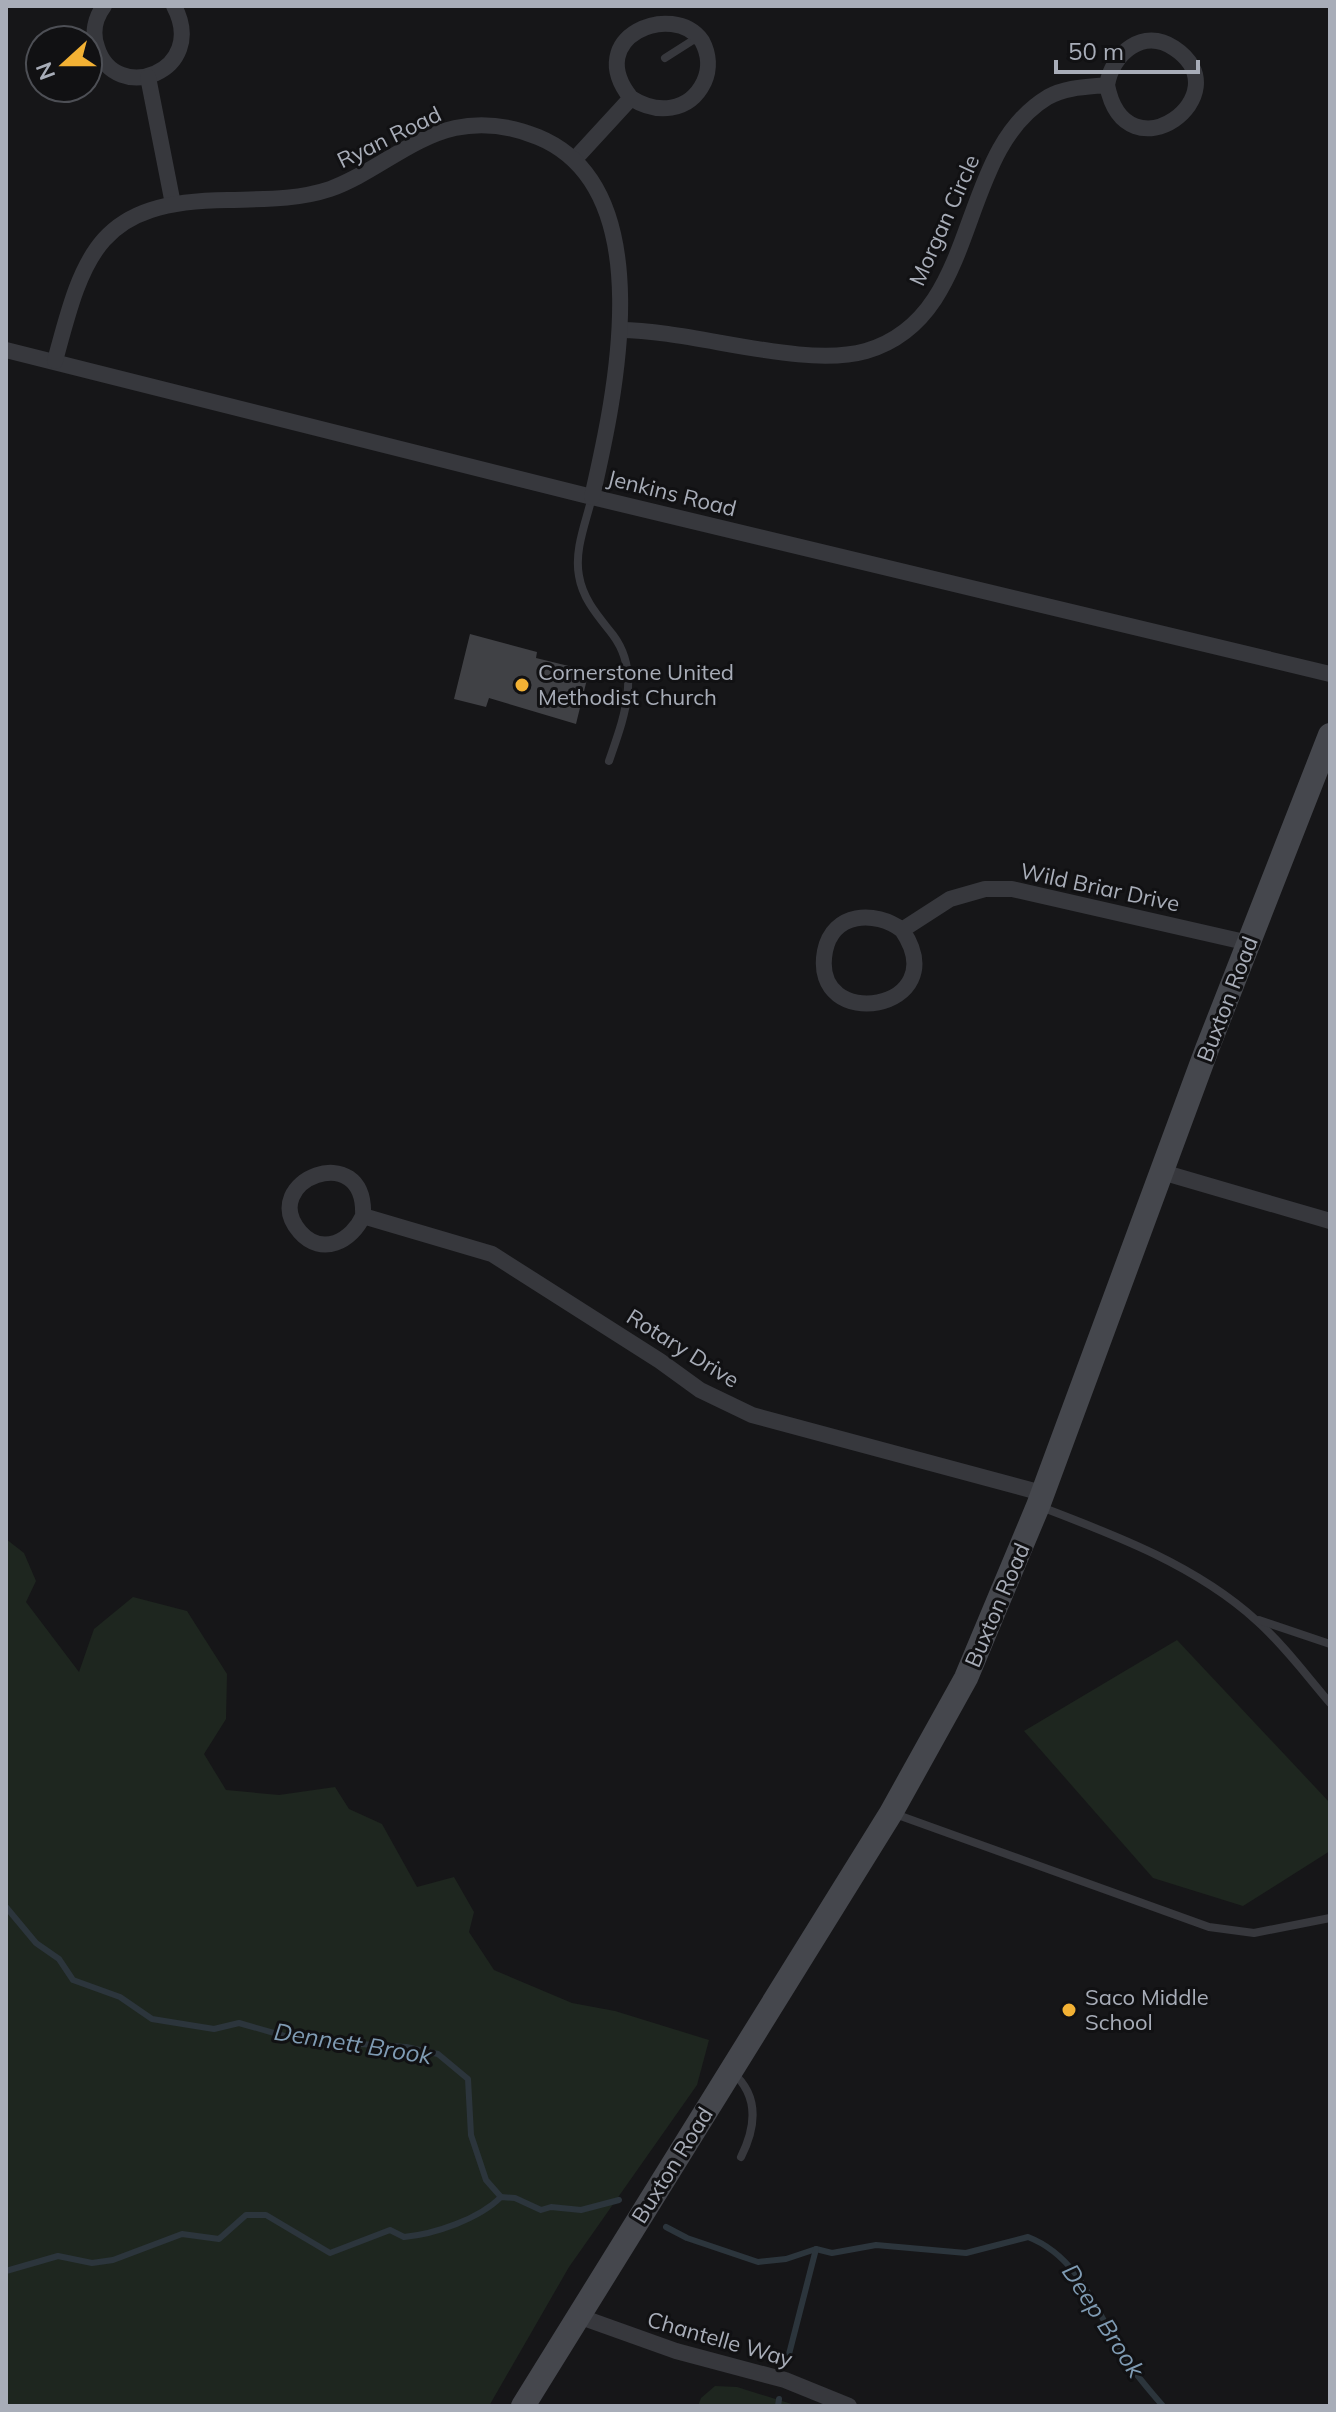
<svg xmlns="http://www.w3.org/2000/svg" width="1336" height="2412" font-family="Mulish,sans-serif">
	<rect width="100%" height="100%" fill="#161618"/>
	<!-- green -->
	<g fill="#1e261f">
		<polygon points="6,1539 24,1553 36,1581 26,1602 79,1672 94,1629 133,1597 187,1611 227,1674 226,1719 204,1754 226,1790 279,1795 335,1787 349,1809 382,1824 417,1887 454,1877 474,1912 469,1932 494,1970 572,2003 615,2011 709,2040 697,2085 569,2267 489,2406 6,2406"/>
		<polygon points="1177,1640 1330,1803 1330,1851 1243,1906 1153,1878 1024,1731"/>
		<polygon points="715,2386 737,2387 798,2406 698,2406 701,2398"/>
	</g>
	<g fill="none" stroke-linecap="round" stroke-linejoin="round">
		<!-- stream -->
		<g stroke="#2c353c" stroke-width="6">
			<polyline points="6,1907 36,1943 59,1959 73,1980 120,1997 152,2019 214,2029 239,2023 299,2040 406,2047 438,2054 468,2079 471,2135 486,2180 501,2197"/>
			<path d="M666 2227 687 2238 758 2262 786 2259 816 2249 832 2253 876 2245 966 2253 1028 2237C1080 2257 1097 2313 1124 2357 1136 2375 1149 2390 1163 2406"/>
			<path d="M6 2271 58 2256 92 2263 113 2260 182 2234 219 2239 246 2215H266L330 2253 390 2230 404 2237C435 2234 479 2219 501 2197L515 2198 541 2210 551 2207 581 2210 619 2200"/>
			<polyline points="788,2358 816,2249"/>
			<polyline points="778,2406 779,2399"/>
		</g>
	</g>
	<!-- building -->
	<polygon fill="#404145" points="470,634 537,652 536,658 589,671 576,724 489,698 486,707 454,699"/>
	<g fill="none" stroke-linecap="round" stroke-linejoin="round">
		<!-- service -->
		<g stroke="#37383d" stroke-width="8">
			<polyline points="665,58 698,37"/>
			<path d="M592 497C586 522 574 550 579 576 583 600 599 617 613 635 642 674 623 720 609 761"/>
			<path d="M1041 1507C1115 1535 1197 1566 1257 1621 1284 1645 1306 1675 1330 1703"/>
			<polyline points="1259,1620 1330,1644"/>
			<polyline points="895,1814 1209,1927 1254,1933 1330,1918"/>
			<path d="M732 2072C760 2096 756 2127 741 2157"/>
		</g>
		<!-- minor -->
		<g stroke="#37383d" stroke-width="16">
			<path d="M104 6C95 18 92 33 97 47 115 106 209 72 174 6"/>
			<polyline points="148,77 173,204"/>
			<path d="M574 160 631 98C656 114 689 113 704 82 710 69 709 54 702 41 673 0 582 37 631 98"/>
			<path d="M620 330C693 330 802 369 866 351 983 317 954 153 1048 97 1066 87 1087 87 1107 85 1126 181 1244 94 1174 48 1143 27 1112 54 1107 85"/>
			<polyline points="6,350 592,497 1330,674"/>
			<path d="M55 361C84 251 99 201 228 200 262 199 297 200 330 189 373 174 410 138 455 128 483 122 511 126 538 137 662 188 615 397 592 497"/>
			<path d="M902 930C957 1011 809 1035 825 951 833 912 875 910 902 930L950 899 985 889H1012L1249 943"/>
			<polyline points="1162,1172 1330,1221"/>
			<path d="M363 1216C352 1241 322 1257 300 1232 256 1181 367 1137 363 1216L492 1254 660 1361 700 1390 752 1415 1042 1493"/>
			<polyline points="578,2316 676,2351 785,2380 849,2406"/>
		</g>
		<!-- secondary -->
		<polyline stroke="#45474d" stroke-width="24" points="523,2406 891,1813 966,1678 1038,1506 1207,1049 1330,735"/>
	</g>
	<!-- markers -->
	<g fill="#f2b134" stroke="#111113" stroke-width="3">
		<circle cx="522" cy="685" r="8"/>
		<circle cx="1069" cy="2010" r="8"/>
	</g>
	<g text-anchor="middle" stroke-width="6" stroke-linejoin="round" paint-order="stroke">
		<!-- street labels -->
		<g font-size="22" fill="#a8adb8" stroke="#111113">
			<text transform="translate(389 137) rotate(-26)" y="8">Ryan Road</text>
			<text transform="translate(944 220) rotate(-66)" y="8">Morgan Circle</text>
			<text transform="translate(672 493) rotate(14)" y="8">Jenkins Road</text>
			<text transform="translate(1100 887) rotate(12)" y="8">Wild Briar Drive</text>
			<text transform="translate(1227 999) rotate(-69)" y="8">Buxton Road</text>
			<text transform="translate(683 1348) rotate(32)" y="8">Rotary Drive</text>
			<text transform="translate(997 1605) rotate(-67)" y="8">Buxton Road</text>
			<text transform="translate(672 2165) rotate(-58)" y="8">Buxton Road</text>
			<text transform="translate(720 2339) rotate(16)" y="8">Chantelle Way</text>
		</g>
		<!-- poi labels -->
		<g font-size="22" fill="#a8adb8" stroke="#111113" text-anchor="start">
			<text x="538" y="680">Cornerstone United<tspan x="538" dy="25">Methodist Church</tspan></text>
			<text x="1085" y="2005">Saco Middle<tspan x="1085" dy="25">School</tspan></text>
		</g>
		<!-- water labels -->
		<g font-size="24" font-style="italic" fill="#7f9bb3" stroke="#111113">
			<text transform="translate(353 2044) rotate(9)" y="8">Dennett Brook</text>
			<text transform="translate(1103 2321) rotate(57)" y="8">Deep Brook</text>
		</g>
	</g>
	<!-- border -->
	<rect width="1336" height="2412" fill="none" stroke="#a8adb8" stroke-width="16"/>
	<!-- north arrow -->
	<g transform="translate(64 64) rotate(249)"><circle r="38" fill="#111113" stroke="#4d4f55" stroke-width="2"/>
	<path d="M0-6L14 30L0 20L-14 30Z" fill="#f2b134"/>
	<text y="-12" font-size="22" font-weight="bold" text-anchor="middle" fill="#a8adb8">N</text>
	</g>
	<!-- scale -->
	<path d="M1056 60v12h142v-12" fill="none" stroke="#a8adb8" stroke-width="4"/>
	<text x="1068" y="60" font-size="24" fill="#a8adb8" stroke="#111113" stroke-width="6" paint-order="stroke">50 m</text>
</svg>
